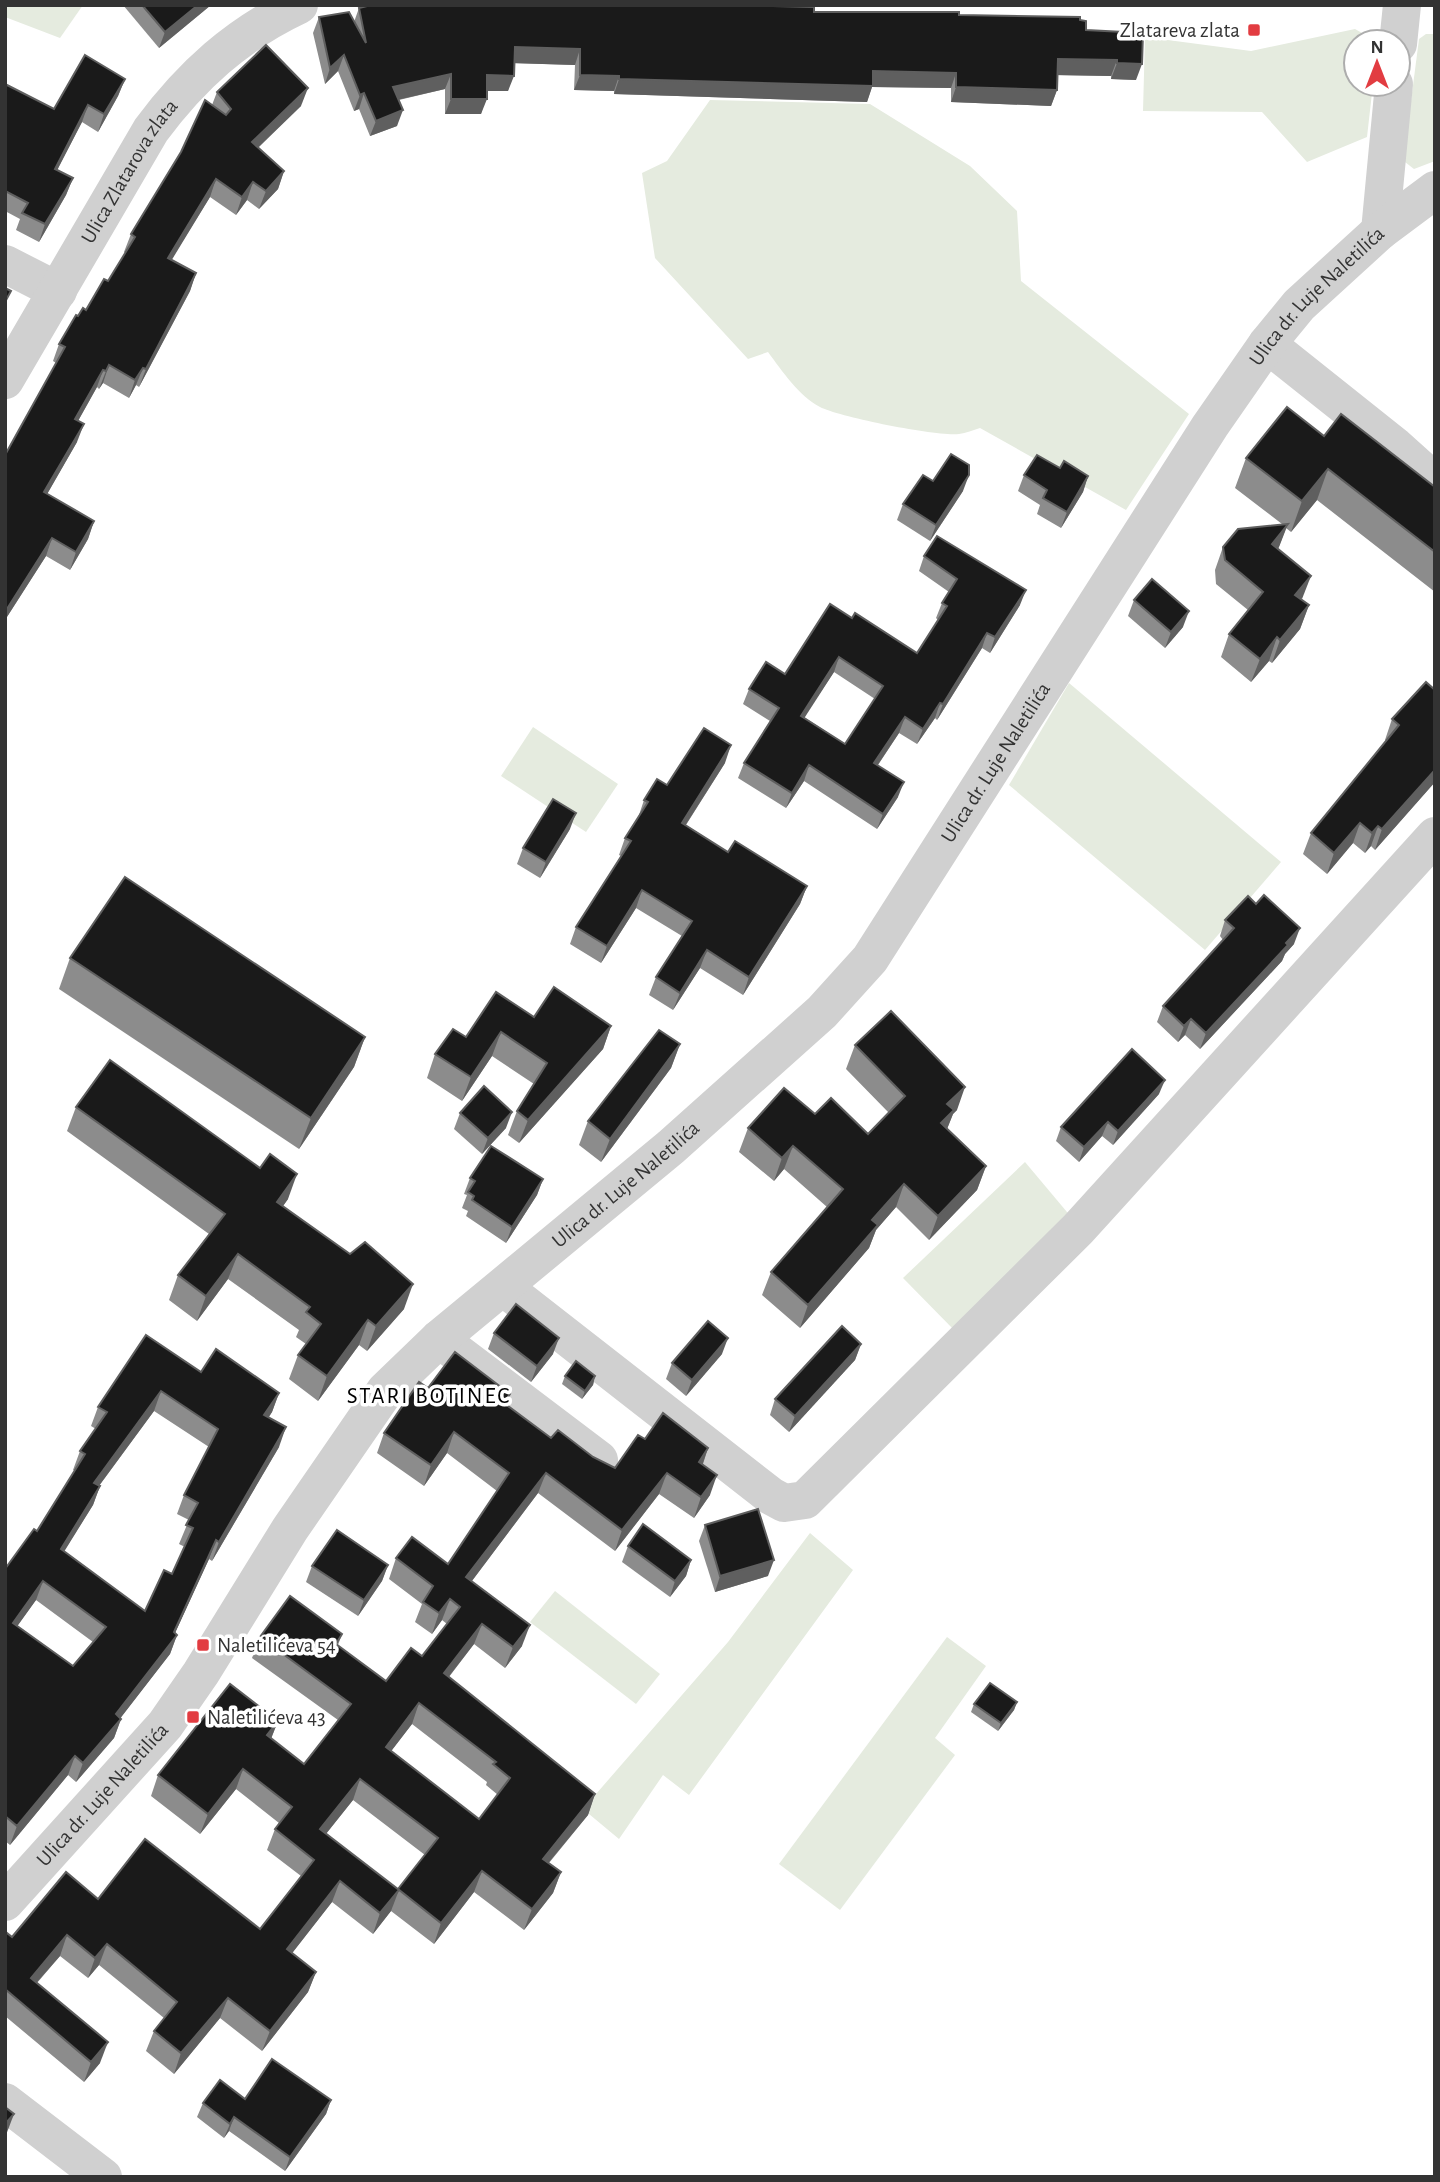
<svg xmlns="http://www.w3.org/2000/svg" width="1440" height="2182" font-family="'Alegreya Sans',sans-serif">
	<rect width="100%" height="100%" fill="#fff"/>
	<!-- green -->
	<g fill="#e5ebdf">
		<polygon points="5,5 83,5 60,38 5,17"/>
		<polygon points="1355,29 1378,42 1356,42 1356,84 1373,84 1367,137 1307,162 1262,112 1143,111 1145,37 1251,51"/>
		<polygon points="1426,34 1435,34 1435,161 1414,169 1405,162 1404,155 1419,39"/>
		<path d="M710 100 870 104 970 166 1017 211 1021 281 1189 414 1126 510 980 428C973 430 966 433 959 434 939 437 839 417 820 407 799 396 782 371 768 352L748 359 655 258 642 173 667 161Z"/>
		<polygon points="1069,683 1281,862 1205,950 1009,785"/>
		<polygon points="533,727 618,784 586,832 501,776"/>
		<polygon points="1025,1162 1072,1218 956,1332 903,1278"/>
		<polygon points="810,1533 853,1570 689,1795 663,1775 619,1839 583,1809 728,1642"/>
		<polygon points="555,1591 660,1674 636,1704 530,1622"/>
		<polygon points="947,1637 986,1666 935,1738 955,1755 840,1910 779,1864"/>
	</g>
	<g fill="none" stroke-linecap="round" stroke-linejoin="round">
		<!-- minor -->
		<g stroke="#d0d0d0" stroke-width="38">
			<polyline points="1398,44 1402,5"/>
			<polyline points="1380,231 1394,84"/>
			<polyline points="5,264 58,291"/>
			<polyline points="1267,344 1395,446 1435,482"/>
			<path id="s1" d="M5 380 151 130C191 76 237 34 299 5"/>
			<polyline points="503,1287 771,1496 784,1503 805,1500 1078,1229 1435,836"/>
			<polyline points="439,1339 599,1460"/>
			<path id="s2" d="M5 1902 165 1725 201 1673 290 1529 385 1391 439 1339 671 1147 822 1012 870 959 1210 426 1267 344 1299 305 1380 231 1435 190"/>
			<polyline points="5,2102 103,2177"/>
		</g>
	</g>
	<!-- wall -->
	<g fill="#8c8c8c" fill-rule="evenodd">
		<polygon points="123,5 211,5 159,48"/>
		<polygon points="359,8 814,12 959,15 1080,20 1086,30 1136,80 1111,79 1111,76 1057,75 1057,90 1051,106 951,102 951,88 872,87 867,102 614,94 614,91 574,90 575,65 514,63 508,91 487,91 481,114 445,114 445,89 399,100 397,126 370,136 359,109 354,111 338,71 325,84 313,33 319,17 354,22"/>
		<polygon points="125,79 118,96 98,132 82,122 57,170 73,178 66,195 39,242 16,230 20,219 5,211 5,84 54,109"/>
		<polygon points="217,92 301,106 258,148 284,171 278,189 259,209 247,200 236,215 210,197 171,260 196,273 190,291 139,387 136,385 129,398 103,383 99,389 97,387 78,421 77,442 47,494 94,521 88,539 70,570 46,556 5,620 56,363 53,361 59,344 78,316 86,310 108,281 125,253 124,252 131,234 212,105"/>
		<polygon points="1324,436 1435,487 1435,592 1317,500 1291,532 1286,528 1278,549 1302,600 1309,605 1300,629 1272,663 1269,661 1251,682 1221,657 1229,634 1248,610 1216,584 1215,570 1223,547 1282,524 1235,488 1246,458"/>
		<polygon points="1060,468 1088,476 1083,492 1061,528 1037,514 1040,505 1018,491 1024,475"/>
		<polygon points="933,481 963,491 930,541 897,520 903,504"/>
		<path d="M924 556 1020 605 990 653 982 648 937 720 935 718 917 744 899 733 878 765 898 797 877 829 804 781 786 808 738 778 744 763 770 721 743 704 749 689 785 674 852 618 917 653 938 620 936 618 942 603 949 592 919 571ZM834 672 875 699 845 744 804 717Z"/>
		<polygon points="1134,600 1183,627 1165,648 1128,616"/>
		<polygon points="1435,690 1435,782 1375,850 1371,846 1365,853 1353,843 1327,874 1303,854 1311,833 1386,741 1385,740 1392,719"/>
		<polygon points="725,763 686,825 728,852 807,886 800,904 743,995 700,968 673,1010 649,995 656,977 682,936 636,908 601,963 570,944 576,927 621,856 619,855 625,838 638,818 644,800 667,785"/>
		<polygon points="570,829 540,878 517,864 523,848"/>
		<polygon points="1225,920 1294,944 1285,954 1282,961 1200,1049 1185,1035 1178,1042 1157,1022 1163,1006 1223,940 1220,936"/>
		<polygon points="70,958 365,1037 354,1067 299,1149 59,989"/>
		<polygon points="534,1017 611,1026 603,1049 519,1143 508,1135 517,1111 534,1084 492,1056 462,1101 427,1078 435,1054 466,1037"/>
		<polygon points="680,1044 671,1068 601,1162 579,1145 588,1121"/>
		<polygon points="855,1045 957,1110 953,1114 947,1129 986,1166 977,1190 929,1240 896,1207 876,1230 869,1248 800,1328 762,1295 771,1272 827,1207 784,1169 774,1181 739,1152 748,1128 815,1114 868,1134 889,1113 846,1069"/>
		<polygon points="1159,1094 1113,1145 1102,1136 1079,1162 1056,1141 1061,1127"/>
		<polygon points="76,1107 288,1199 283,1206 404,1309 367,1351 359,1345 318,1401 289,1379 298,1355 306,1344 296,1337 299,1330 228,1279 197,1321 169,1300 178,1275 209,1234 67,1131"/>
		<polygon points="460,1113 506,1128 482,1154 454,1129"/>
		<polygon points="470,1178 543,1179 537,1195 506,1243 466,1216 468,1211 462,1208 467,1195 464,1194"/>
		<polygon points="494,1333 553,1354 531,1382 488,1349"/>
		<polygon points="861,1344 855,1360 789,1432 770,1415 775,1399"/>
		<polygon points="722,1354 686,1396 666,1379 672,1363"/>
		<path d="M201 1372 279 1393 272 1412 269 1417 279 1447 212 1561 209 1559 175 1633 177 1635 170 1654 120 1718 121 1719 114 1738 76 1782 68 1775 10 1845 5 1841V1569L37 1531 75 1471 73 1470 80 1451 96 1429 91 1426 98 1407ZM154 1411 209 1447 184 1495 177 1514 189 1520 179 1544 185 1547 172 1574 145 1611 64 1551 93 1505 100 1486H99ZM36 1600 93 1642 73 1666 17 1626Z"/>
		<polygon points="565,1376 595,1376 593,1385 582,1399 562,1384"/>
		<path d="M428 1388 507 1405 551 1438 615 1468 645 1439 708 1448 703 1464 710 1495 694 1518 659 1494 615 1551 538 1493 472 1581 522 1646 505 1668 474 1644 449 1677 595 1794 588 1815 549 1863 561 1872 553 1893 524 1930 474 1892 434 1944 391 1911 373 1934 332 1902 292 1953 316 1972 308 1992 262 2051 220 2018 174 2074 146 2051 154 2031 164 2018 99 1965 88 1978 60 1956 37 1983 100 2063 84 2082 5 2016V1936L12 1937 98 1899 260 1929 301 1876 267 1850 275 1829 279 1823 236 1789 200 1834 151 1796 158 1775 278 1721 271 1739 304 1764 338 1720 252 1658 260 1637 342 1634 338 1645 386 1681 422 1656 447 1624 442 1620 432 1634 415 1622 422 1604 389 1579 396 1558 448 1564 497 1491 447 1453 424 1486 377 1453 384 1433ZM412 1724 487 1782 486 1785 498 1795 479 1819 391 1751ZM353 1800 425 1855 398 1889 326 1834Z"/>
		<polygon points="705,1525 768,1576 715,1592 699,1541"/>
		<polygon points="628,1546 691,1560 686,1576 670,1597 622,1562"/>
		<polygon points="388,1565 382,1581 358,1616 306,1582 312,1566"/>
		<polygon points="1017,1702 1014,1710 998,1731 971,1712 974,1704"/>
		<polygon points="245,2099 331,2100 326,2114 285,2171 229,2131 224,2138 197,2117 203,2103"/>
	</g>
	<!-- shaded-wall -->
	<g fill="#5f5f5f">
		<polygon points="198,5 211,5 159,48 165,32"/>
		<polygon points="515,47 580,49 575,65 509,63"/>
		<polygon points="344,55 338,71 325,84 330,68"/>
		<polygon points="1058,59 1117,60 1111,76 1052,75"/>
		<polygon points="1117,63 1142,64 1136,80 1111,79"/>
		<polygon points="873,71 956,73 951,88 872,87 867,102 614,94 619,79"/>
		<polygon points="451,74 445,89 388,102 393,87"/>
		<polygon points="487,75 514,76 508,91 481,91"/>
		<polygon points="580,75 619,76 614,91 574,90"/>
		<polygon points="125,79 118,96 98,132 104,114"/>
		<polygon points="956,87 1057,90 1051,106 951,102"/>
		<polygon points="308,88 301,106 245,160 252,142"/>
		<polygon points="364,93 359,109 354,111 360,95"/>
		<polygon points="451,99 487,99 481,114 445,114"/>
		<polygon points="88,105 82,122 49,186 55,169"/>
		<polygon points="403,110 397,126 370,136 376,121"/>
		<polygon points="284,171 278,189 259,209 266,191"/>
		<polygon points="73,178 66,195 39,242 45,224"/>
		<polygon points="216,179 210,197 162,276 168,258"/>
		<polygon points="253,182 247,200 236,215 242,197"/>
		<polygon points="196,273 190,291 139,387 146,369"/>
		<polygon points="109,365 103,383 99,389 106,371"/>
		<polygon points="143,368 136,385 129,398 135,380"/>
		<polygon points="103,370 97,387 69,437 75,419"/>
		<polygon points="84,424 77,442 38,510 44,492"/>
		<polygon points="1328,469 1317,500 1291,532 1302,501"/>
		<polygon points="969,475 963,491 930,541 936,525"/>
		<polygon points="1088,476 1083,492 1061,528 1067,512"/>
		<polygon points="94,521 88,539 70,570 76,552"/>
		<polygon points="1288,524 1279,547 1263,567 1272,544"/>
		<polygon points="52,538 46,556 5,620 5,612"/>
		<polygon points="1311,576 1302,599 1295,595"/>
		<polygon points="1026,590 1020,605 990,653 995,637"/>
		<polygon points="1309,605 1300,629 1272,663 1280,640"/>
		<polygon points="1189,611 1183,627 1165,648 1171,632"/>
		<polygon points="987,633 982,648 937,720 943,704"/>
		<polygon points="1277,637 1269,661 1251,682 1260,659"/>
		<polygon points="839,657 834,672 796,731 801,716"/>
		<polygon points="940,703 935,718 917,744 923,729"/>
		<polygon points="905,717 899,733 869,778 874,763"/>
		<polygon points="731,745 725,763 676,840 682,823"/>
		<polygon points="809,765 804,781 786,808 792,793"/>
		<polygon points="1435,770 1435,782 1375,850 1382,829"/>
		<polygon points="904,782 898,797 877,829 883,814"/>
		<polygon points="576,813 570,829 540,878 546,862"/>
		<polygon points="1360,823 1353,843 1327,874 1334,853"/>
		<polygon points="1378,826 1371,846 1365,853 1372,833"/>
		<polygon points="807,886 800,904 743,995 749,977"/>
		<polygon points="642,890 636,908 601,963 607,946"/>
		<polygon points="1300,928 1294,944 1285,954 1282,961 1200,1049 1206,1033"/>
		<polygon points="707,950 700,968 673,1010 680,993"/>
		<polygon points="1191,1019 1185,1035 1178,1042 1184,1026"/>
		<polygon points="611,1026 603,1049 519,1143 528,1120"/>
		<polygon points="501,1032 492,1056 462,1101 471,1077"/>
		<polygon points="365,1037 354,1067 299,1149 311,1118"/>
		<polygon points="680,1044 671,1068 601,1162 610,1139"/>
		<polygon points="1165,1080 1159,1094 1113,1145 1118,1131"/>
		<polygon points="965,1087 957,1110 953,1114 945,1134 932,1147 947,1104"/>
		<polygon points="512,1112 506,1128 482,1154 488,1138"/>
		<polygon points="1108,1122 1102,1136 1079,1162 1084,1147"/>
		<polygon points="793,1146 784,1169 774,1181 782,1158"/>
		<polygon points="986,1166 977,1190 929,1240 938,1216"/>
		<polygon points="297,1174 288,1199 268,1227 277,1202"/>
		<polygon points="543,1179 537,1195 506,1243 512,1227"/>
		<polygon points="904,1184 896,1207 876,1230 869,1248 800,1328 808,1305 872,1220"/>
		<polygon points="238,1254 228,1279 197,1321 206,1296"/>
		<polygon points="413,1284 404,1309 367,1351 376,1326"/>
		<polygon points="368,1320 359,1345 318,1401 327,1376"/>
		<polygon points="559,1338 553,1354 531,1382 537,1366"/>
		<polygon points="728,1338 722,1354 686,1396 692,1380"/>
		<polygon points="861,1344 855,1360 789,1432 795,1416"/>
		<polygon points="595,1376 593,1385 582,1399 585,1391"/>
		<polygon points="161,1391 154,1411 87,1502 94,1483"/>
		<polygon points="279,1393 272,1412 257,1434 264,1415"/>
		<polygon points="286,1427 279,1447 212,1561 219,1542"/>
		<polygon points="454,1432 447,1453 424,1486 431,1465"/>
		<polygon points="708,1448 701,1469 699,1462"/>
		<polygon points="546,1473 538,1493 459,1598 466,1577"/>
		<polygon points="667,1473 659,1494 615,1551 622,1530"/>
		<polygon points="717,1475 710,1495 694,1518 701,1497"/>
		<polygon points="100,1486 93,1505 54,1568 61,1549"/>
		<polygon points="216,1540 209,1559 170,1644 177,1635 170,1654 109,1733 116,1714 174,1632"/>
		<polygon points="691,1560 686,1576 670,1597 675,1581"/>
		<polygon points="774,1560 768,1576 715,1592 720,1576"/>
		<polygon points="388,1565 382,1581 358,1616 364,1600"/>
		<polygon points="43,1581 36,1600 6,1642 13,1623"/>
		<polygon points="450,1599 442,1620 432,1634 439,1613"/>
		<polygon points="482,1624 474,1644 436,1693 444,1673"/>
		<polygon points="530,1625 522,1646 505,1668 513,1647"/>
		<polygon points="1017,1702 1014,1710 998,1731 1001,1723"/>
		<polygon points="419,1703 412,1724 379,1767 386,1747"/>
		<polygon points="121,1719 114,1738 76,1782 83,1763"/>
		<polygon points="278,1721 270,1741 267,1735"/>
		<polygon points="75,1756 68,1775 10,1845 17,1826"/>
		<polygon points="243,1769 236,1789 200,1834 208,1814"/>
		<polygon points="360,1779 353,1800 313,1850 320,1829"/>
		<polygon points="595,1794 588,1815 535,1879 543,1859"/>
		<polygon points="482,1871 474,1892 434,1944 441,1923"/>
		<polygon points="561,1872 553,1893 524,1930 532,1909"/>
		<polygon points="340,1881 332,1902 279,1970 287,1949"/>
		<polygon points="399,1890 391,1911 373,1934 380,1913"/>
		<polygon points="67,1935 60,1956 23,1998 31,1978"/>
		<polygon points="107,1944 99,1965 88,1978 95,1958"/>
		<polygon points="316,1972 308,1992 262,2051 270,2031"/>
		<polygon points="228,1998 220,2018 174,2074 181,2053"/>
		<polygon points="108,2042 100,2063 84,2082 91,2062"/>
		<polygon points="331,2100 326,2114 285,2171 290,2157"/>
		<polygon points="14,2114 6,2135 5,2136 5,2124"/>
		<polygon points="234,2117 229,2131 224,2138 230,2124"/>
	</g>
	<!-- building -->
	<g fill="#1a1a1a" stroke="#5f5f5f" stroke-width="2" fill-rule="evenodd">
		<polygon points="142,5 198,5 165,32"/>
		<polygon points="371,5 735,5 814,7 814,12 959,12 959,15 1080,17 1080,20 1086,21 1086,30 1143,33 1142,64 1117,63 1117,60 1058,59 1057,90 956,87 956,73 873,71 873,86 619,79 619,76 580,75 580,49 515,47 514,76 487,75 487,99 451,99 451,74 393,87 403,110 376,121 364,93 360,95 344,55 330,68 319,17 349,12 366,43 359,8"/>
		<polygon points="266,45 308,88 252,142 284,171 266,191 253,182 242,197 216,179 168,258 196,273 146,369 143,368 135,380 109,365 106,371 103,370 75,419 84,424 44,492 94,521 76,552 52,538 5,612 5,455 65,347 59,344 76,315 78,316 83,308 86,310 104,279 108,281 135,237 131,234 181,152 205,100 226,115 231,109 217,92"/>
		<polygon points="85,55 125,79 104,114 88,105 55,169 73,178 45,224 22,213 28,203 5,191 5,84 54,109"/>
		<polygon points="5,288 11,291 5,302"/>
		<polygon points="1287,407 1324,436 1341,414 1435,487 1435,552 1328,469 1302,501 1246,458"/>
		<polygon points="951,454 969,465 969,475 936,525 903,504 923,475 933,481"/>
		<polygon points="1037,455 1060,468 1064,461 1088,476 1067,512 1043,498 1047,490 1024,475"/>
		<polygon points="1288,524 1272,544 1311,576 1295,595 1309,605 1280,640 1277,637 1260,659 1229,634 1263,592 1225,560 1223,547 1238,529"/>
		<path d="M937 536 1026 590 995 637 987 633 943 704 940 703 923 729 905 717 874 763 904 782 883 814 809 765 792 793 744 763 779 708 749 689 766 662 785 674 830 604 852 618 855 613 917 653 947 606 942 603 957 579 924 556ZM839 657 883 686 845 744 801 716Z"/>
		<polygon points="1152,579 1189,611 1171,632 1134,600"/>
		<polygon points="1426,682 1435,690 1435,770 1382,829 1378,826 1372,833 1360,823 1334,853 1311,833 1399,725 1392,719"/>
		<polygon points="704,728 731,745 682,823 728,852 735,841 807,886 749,977 707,950 680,993 656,977 692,921 642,890 607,946 576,927 631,841 625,838 648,802 644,800 657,779 667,785"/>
		<polygon points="553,799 576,813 546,862 523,848"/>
		<polygon points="125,877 365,1037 311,1118 70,958"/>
		<polygon points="1264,895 1300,928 1286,943 1288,945 1206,1033 1191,1019 1184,1026 1163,1006 1234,928 1225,920 1248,896 1256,904"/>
		<polygon points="554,987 611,1026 528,1120 517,1111 547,1063 501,1032 471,1077 435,1054 453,1029 466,1037 496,992 534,1017"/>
		<polygon points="891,1011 965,1087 947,1104 954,1110 941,1123 986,1166 938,1216 904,1184 872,1220 878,1225 808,1305 771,1272 843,1189 793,1146 782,1158 748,1128 784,1088 815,1114 831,1098 868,1134 905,1096 855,1045"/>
		<polygon points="659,1030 680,1044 610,1139 588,1121"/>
		<polygon points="1132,1049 1165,1080 1118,1131 1108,1122 1084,1147 1061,1127"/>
		<polygon points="110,1060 260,1168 270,1154 297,1174 277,1202 350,1254 365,1242 413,1284 376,1326 368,1320 327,1376 298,1355 321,1324 306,1312 310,1307 238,1254 206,1296 178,1275 225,1214 76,1107"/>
		<polygon points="484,1086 512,1112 488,1138 460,1113"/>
		<polygon points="491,1146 543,1179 512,1227 472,1200 474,1196 468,1192 475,1181 470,1178"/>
		<polygon points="516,1304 559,1338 537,1366 494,1333"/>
		<polygon points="708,1321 728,1338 692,1380 672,1363"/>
		<polygon points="842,1326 861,1344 795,1416 775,1399"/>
		<path d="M146 1335 201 1372 216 1349 279 1393 264 1415 286 1427 219 1542 216 1540 174 1632 177 1635 116 1714 121 1719 83 1763 75 1756 17 1826 5 1816V1569L34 1529 37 1531 85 1454 80 1451 107 1412 98 1407ZM161 1391 218 1429 184 1495 198 1503 186 1525 193 1528 172 1574 164 1570 145 1611 61 1549 100 1486 94 1483ZM43 1581 106 1627 73 1666 13 1623Z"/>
		<path d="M455 1352 510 1394 504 1403 551 1438 558 1430 593 1457 615 1468 638 1435 645 1439 663 1413 708 1448 699 1462 717 1475 701 1497 667 1473 622 1530 546 1473 466 1577 530 1625 513 1647 482 1624 444 1673 595 1794 543 1859 561 1872 532 1909 482 1871 441 1923 398 1889 438 1838 360 1779 320 1829 399 1890 380 1913 340 1881 287 1949 316 1972 270 2031 228 1998 181 2053 154 2031 177 2002 107 1944 95 1958 67 1935 31 1978 108 2042 91 2062 5 1989V1936L7 1933 12 1937 66 1872 98 1899 145 1839 260 1929 314 1860 275 1829 292 1807 243 1769 208 1814 158 1775 230 1684 278 1721 267 1735 304 1764 351 1704 260 1637 290 1596 342 1634 336 1644 386 1681 411 1648 422 1656 460 1607 450 1599 439 1613 423 1602 433 1586 396 1558 412 1537 448 1564 509 1473 454 1432 431 1465 384 1433 419 1382 428 1388ZM419 1703 496 1762 493 1764 510 1778 479 1819 386 1747Z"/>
		<polygon points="576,1361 595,1376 585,1391 565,1376"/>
		<polygon points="758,1509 774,1560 720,1576 705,1525"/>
		<polygon points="643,1524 691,1560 675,1581 628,1546"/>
		<polygon points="337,1530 388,1565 364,1600 312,1566"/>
		<polygon points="990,1683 1017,1702 1001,1723 974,1704"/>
		<polygon points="272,2059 331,2100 290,2157 234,2117 230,2124 203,2103 220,2080 245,2099"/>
		<polygon points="5,2107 14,2114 5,2124"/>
	</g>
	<!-- markers -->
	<g fill="#e23c41" stroke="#fff" stroke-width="2.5">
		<rect x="1247" y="23" width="14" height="14" rx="3.5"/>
		<rect x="196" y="1638" width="14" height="14" rx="3.5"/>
		<rect x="186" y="1710" width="14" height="14" rx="3.5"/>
	</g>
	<g text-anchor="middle" stroke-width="7" stroke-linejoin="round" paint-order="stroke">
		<!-- poi labels -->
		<g font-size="21" fill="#333" stroke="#fff" text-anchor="start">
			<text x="1240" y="37" text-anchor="end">Zlatareva zlata</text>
			<text x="217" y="1652">Naletilićeva 54</text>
			<text x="207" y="1724">Naletilićeva 43</text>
		</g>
		<!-- street labels -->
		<g font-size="21" fill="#333" stroke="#fff">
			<text dy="7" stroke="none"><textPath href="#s1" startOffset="243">Ulica Zlatarova zlata</textPath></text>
			<text dy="7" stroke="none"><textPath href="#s2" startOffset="2090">Ulica dr. Luje Naletilića</textPath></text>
			<text dy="7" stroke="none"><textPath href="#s2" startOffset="1522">Ulica dr. Luje Naletilića</textPath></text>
			<text dy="7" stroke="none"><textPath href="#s2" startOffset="956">Ulica dr. Luje Naletilića</textPath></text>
			<text dy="7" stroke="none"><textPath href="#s2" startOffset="145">Ulica dr. Luje Naletilića</textPath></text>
		</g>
		<!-- neighbourhood labels -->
		<g font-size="23" letter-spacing="2" fill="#000" stroke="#fff">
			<text x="429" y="1403">STARI BOTINEC</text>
		</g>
	</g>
	<!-- border -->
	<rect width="1440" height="2182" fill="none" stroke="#333333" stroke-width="14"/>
	<!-- north arrow -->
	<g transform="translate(1377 63)"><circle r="33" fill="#ffffff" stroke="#adadad" stroke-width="2"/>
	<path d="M0-5L12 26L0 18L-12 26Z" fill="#e23c41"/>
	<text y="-10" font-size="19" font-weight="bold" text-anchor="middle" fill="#333333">N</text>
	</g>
</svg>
